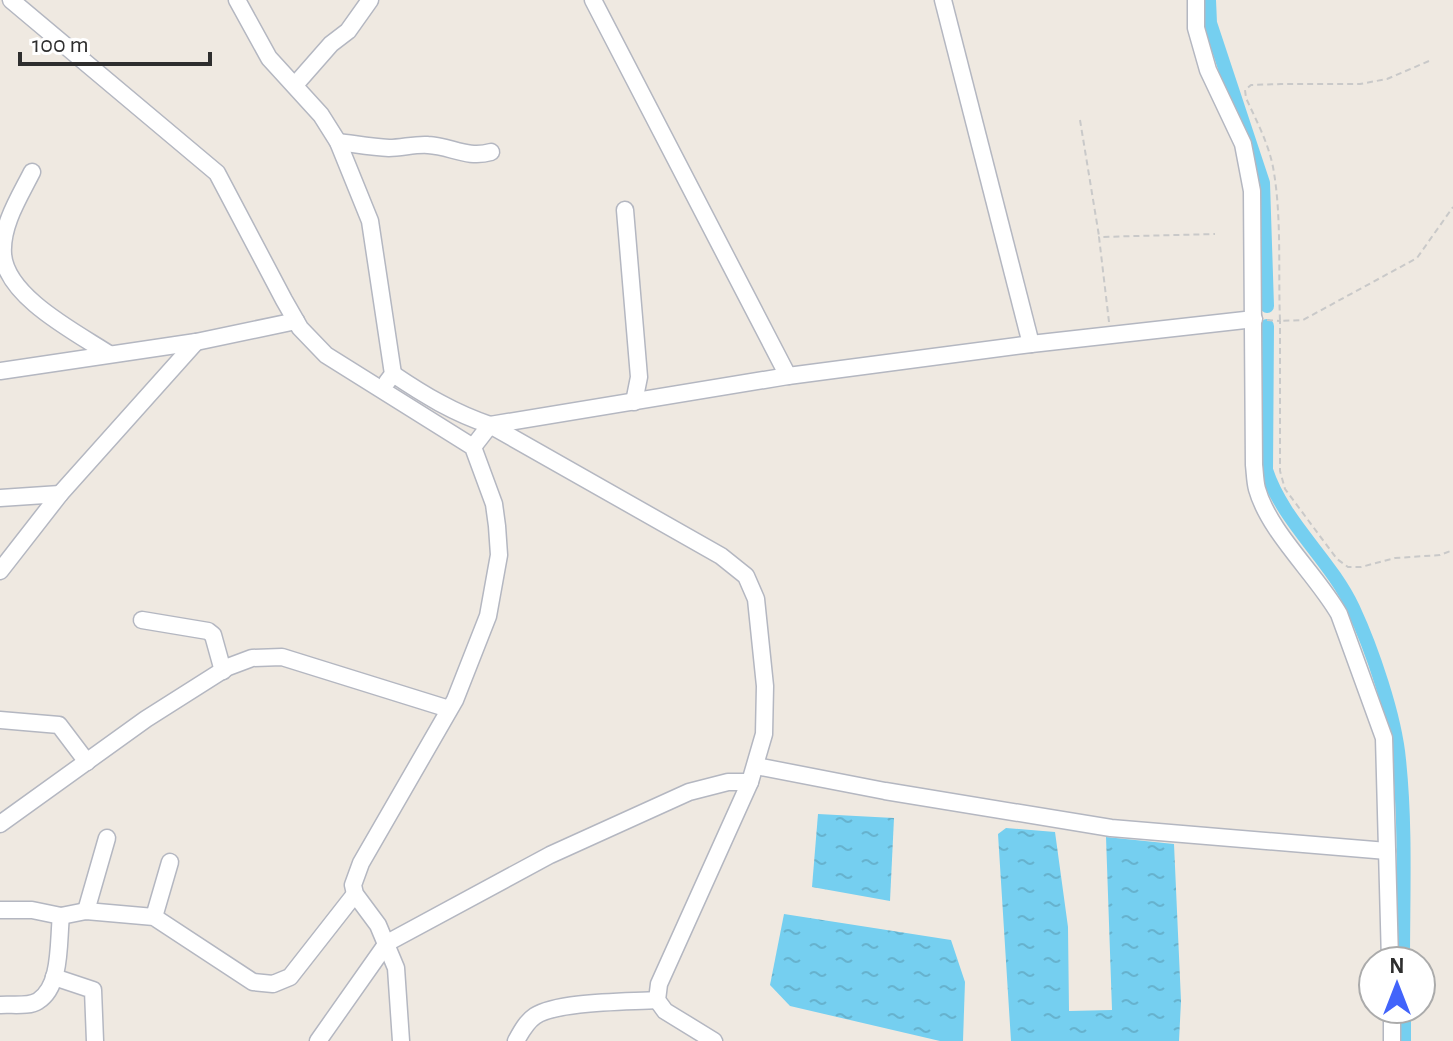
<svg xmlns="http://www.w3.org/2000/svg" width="1453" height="1041" font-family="'Alegreya Sans',sans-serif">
	<defs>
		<pattern id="water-ripples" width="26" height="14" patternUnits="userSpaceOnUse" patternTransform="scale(2)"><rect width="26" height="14" fill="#75cff0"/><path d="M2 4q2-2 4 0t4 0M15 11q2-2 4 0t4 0" fill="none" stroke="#66b2ce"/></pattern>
	</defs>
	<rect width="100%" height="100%" fill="#efe9e1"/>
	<!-- water -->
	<g fill="url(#water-ripples)">
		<polygon points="818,814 894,818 890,901 812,887"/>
		<polygon points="1006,828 1055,832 1068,927 1069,1011 1112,1010 1106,837 1174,844 1181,1001 1179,1041 1011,1041 998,834"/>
		<polygon points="784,914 951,940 965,982 963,1041 940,1041 790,1006 770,985"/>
	</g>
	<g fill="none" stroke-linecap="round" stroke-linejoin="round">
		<!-- canal -->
		<g stroke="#75cff0" stroke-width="14">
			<polyline points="1209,0 1210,23 1263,183 1267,306"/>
			<path d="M1267 326 1266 470C1283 522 1330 559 1353 608 1372 649 1395 716 1399 760 1406 826 1403 894 1403 961"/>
			<polyline points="1404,1009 1404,1041"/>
		</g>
		<defs>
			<g id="minor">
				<polyline points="11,0 217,173 284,300 300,328 326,355 473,447 494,504 497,526 499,555 488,616 455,700 361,863 353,885 355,894 378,925 396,968 401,1041"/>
				<polyline points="237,0 269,58 321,115 338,142 370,221 393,374 387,382"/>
				<polyline points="593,0 788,376"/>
				<polyline points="943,0 1031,344"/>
				<path d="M1196 0V28L1208 70 1243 144 1252 191 1254 465C1255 473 1255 482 1257 489 1269 532 1316 574 1339 614L1384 738 1390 961"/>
				<polyline points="295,85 331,44 348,31 370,0"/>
				<path d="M338 142C355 144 372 147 389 148 402 148 415 144 428 145 451 146 467 159 491 152"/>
				<path d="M32 172C20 196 1 225 3 254 6 297 77 333 109 354"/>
				<polyline points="625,210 639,377 634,402"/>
				<polyline points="0,371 196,342 296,321"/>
				<path d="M393 374C424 395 454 413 490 425L721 556 746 576 756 599 765 686 764 734 750 782 659 984 657 1000 665 1011 714 1041"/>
				<polyline points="473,447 490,425 788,376 1031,344 1254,319"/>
				<polyline points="0,498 60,494"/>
				<polyline points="0,571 60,494 196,342"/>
				<polyline points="142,620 208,631 213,635 223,671"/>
				<polyline points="0,720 59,725 87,762"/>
				<polyline points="756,766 885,791 1111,828 1387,851"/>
				<polyline points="0,824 146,719 228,667 252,658 282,657 449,709"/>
				<polyline points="0,910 32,910 61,916 86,911 154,917 253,982 273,984 290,977 355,894"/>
				<polyline points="86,911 107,838"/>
				<polyline points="154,917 170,862"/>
				<polyline points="54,977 93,990 95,1041"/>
				<path d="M0 1005C11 1004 29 1007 38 1001 62 986 58 941 61 916"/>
				<polyline points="1392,1009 1392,1041"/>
				<polyline points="318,1041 387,943 550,855 689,792 728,782 750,782"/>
				<path d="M516 1041C521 1032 526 1022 535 1016 558 1001 628 1002 657 1000"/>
			</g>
		</defs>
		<!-- minor casing -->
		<use href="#minor" stroke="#b4b7c1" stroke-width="19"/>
		<!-- path -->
		<g stroke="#c9c9c9" stroke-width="2" stroke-dasharray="6 4" stroke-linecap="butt">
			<path d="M1429 61 1387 79 1360 84H1281L1251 85 1245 90 1246 98C1256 120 1268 142 1273 167 1282 216 1278 271 1280 321L1303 320 1417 258 1453 207"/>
			<polyline points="1080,120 1099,236"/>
			<polyline points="1267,320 1280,321 1280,471 1285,489 1337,559 1348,567 1361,567 1395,558 1440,555 1453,550"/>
			<polyline points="1109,322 1099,237 1215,234"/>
		</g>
		<!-- minor -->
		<use href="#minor" stroke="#fff" stroke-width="16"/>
	</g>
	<!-- north arrow -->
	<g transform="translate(1397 985)"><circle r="38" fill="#ffffff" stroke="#ababab" stroke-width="2"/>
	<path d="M0-6L14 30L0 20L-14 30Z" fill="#4264fb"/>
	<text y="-12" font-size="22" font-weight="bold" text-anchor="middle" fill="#2e2e2e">N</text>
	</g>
	<!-- scale -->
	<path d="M20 52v12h190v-12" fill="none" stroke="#2e2e2e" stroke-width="4"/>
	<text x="32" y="52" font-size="24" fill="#2e2e2e" stroke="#ffffff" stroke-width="6" paint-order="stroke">100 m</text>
</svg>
